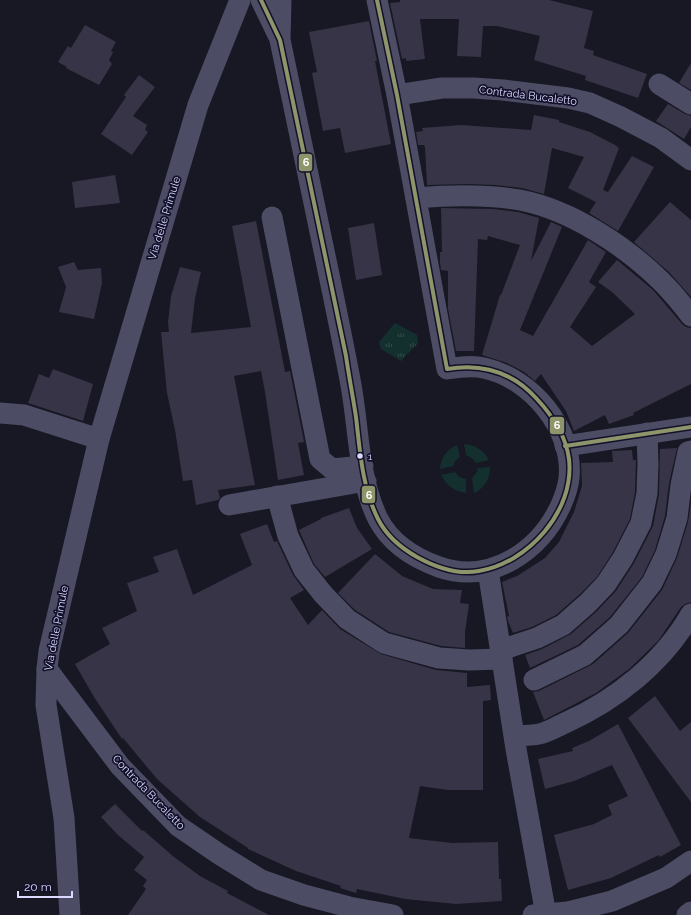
<svg xmlns="http://www.w3.org/2000/svg" width="691" height="915" font-family="Raleway,sans-serif">
	<defs>
		<pattern id="park-tufts" width="24" height="20" patternUnits="userSpaceOnUse"><rect width="24" height="20" fill="#14302e"/><path d="M3 7l-1-3M5 7V3M7 7l1-3M15 17l-1-3M17 17v-4M19 17l1-3" fill="none" stroke="#364d4d"/></pattern>
	</defs>
	<rect width="100%" height="100%" fill="#181724"/>
	<!-- grass -->
	<g fill="#14302e">
		<path d="M464 444C476 445 483 450 489 460L476 463 472 458 466 455Z"/>
		<path d="M457 445 460 457 455 461 453 466 440 469C441 458 446 450 457 445Z"/>
		<path d="M490 467C490 479 485 488 474 493L472 478 477 472 478 468Z"/>
		<path d="M455 472 459 477 466 479V493C454 491 447 486 441 475Z"/>
	</g>
	<!-- park -->
	<polygon fill="url(#park-tufts)" points="395,323 417,335 418,343 401,361 381,349 379,342"/>
	<!-- building -->
	<g fill="#363446">
		<polygon points="400,0 549,0 593,11 584,48 594,51 593,55 647,74 638,98 585,80 586,76 534,60 540,36 497,26 483,26 481,57 457,56 459,19 420,19 425,59 406,61 406,58 402,59 390,3 400,2"/>
		<polygon points="369,21 377,61 375,61 391,144 345,153 340,128 323,131 312,73 317,72 309,32"/>
		<polygon points="85,25 116,42 111,51 113,52 109,60 112,64 99,85 66,68 67,67 58,62 68,46 71,48"/>
		<polygon points="691,63 691,90 679,83"/>
		<polygon points="139,75 155,87 133,116 147,125 145,130 148,132 132,155 101,134 126,97 124,95"/>
		<polygon points="668,104 685,114 691,116 691,127 684,139 656,121"/>
		<polygon points="534,115 559,120 559,122 590,132 617,146 617,147 619,148 603,190 608,192 632,156 654,167 618,231 589,213 596,202 568,188 584,157 552,148 544,194 522,188 495,185 468,184 427,185 425,147 424,145 418,145 416,132 423,131 422,128 461,125 531,130"/>
		<polygon points="115,175 120,203 75,208 72,182"/>
		<polygon points="670,202 691,220 691,297 669,272 634,242"/>
		<polygon points="441,208 493,209 518,212 539,218 531,261 551,222 562,227 520,330 533,336 588,240 606,252 589,282 596,287 570,327 592,346 635,314 612,292 598,282 617,260 653,290 682,324 686,327 691,328 691,384 633,413 634,415 609,424 605,415 574,431 566,411 541,374 535,381 524,372 507,363 482,355 500,295 501,295 520,245 488,236 487,240 478,239 474,351 456,351 448,309 448,271 441,270 440,262 440,252 442,252"/>
		<polygon points="256,221 285,372 290,371 299,416 304,442 298,443 304,475 278,480 265,392 261,371 234,376 255,485 218,490 220,498 218,500 196,505 192,480 183,481 175,430 167,393 161,332 169,332 168,322 171,296 180,267 201,272 195,298 191,333 251,327 232,226"/>
		<polygon points="374,223 382,275 356,280 348,228"/>
		<polygon points="74,262 78,270 101,268 102,283 94,319 59,312 66,287 58,267"/>
		<polygon points="53,369 93,384 83,421 28,403 39,374 49,378"/>
		<polygon points="677,448 669,483 665,516 655,550 642,577 610,617 578,645 530,668 525,655 542,649 571,634 596,612 616,591 634,563 653,526 659,494 660,449"/>
		<polygon points="632,450 633,460 636,460 635,492 630,519 613,552 597,577 580,594 556,615 532,627 513,633 508,621 507,617 509,616 502,582 517,576 545,558 559,542 574,512 582,486 581,463 613,462 612,451"/>
		<polygon points="691,502 691,602 685,604 681,607 658,641 629,669 596,693 544,720 533,692 539,691 593,664 628,633 662,590 677,558 688,522"/>
		<polygon points="349,508 357,528 372,549 325,577 314,564 299,530 321,519 321,518"/>
		<polygon points="267,524 274,542 277,541 293,575 304,590 290,598 308,625 322,610 340,629 381,654 436,670 467,673 467,687 490,685 491,700 483,701 483,790 448,790 420,786 409,838 452,843 498,842 499,879 501,879 502,901 456,904 405,899 357,889 356,893 340,888 341,886 296,871 248,849 248,848 200,817 157,779 123,738 122,739 94,697 75,664 110,644 102,628 137,611 127,583 159,572 153,557 177,549 193,595 252,565 240,534"/>
		<polygon points="375,554 402,576 433,589 462,590 460,603 469,604 465,632 465,648 441,646 389,632 355,610 338,593"/>
		<polygon points="655,696 680,731 691,722 691,802 628,718"/>
		<polygon points="618,724 681,845 660,857 659,855 611,878 568,890 554,835 594,824 612,815 608,805 628,796 612,765 574,781 545,789 538,759 573,751 572,748 589,741"/>
		<polygon points="115,804 142,831 143,830 174,857 200,876 228,891 227,893 269,915 128,915 146,889 143,886 147,880 134,870 144,857 118,835 101,817"/>
	</g>
	<g fill="none" stroke-linecap="round" stroke-linejoin="round">
		<!-- minor -->
		<g stroke="#4c4c64" stroke-width="21">
			<polyline points="261,0 278,35"/>
			<path d="M281 0 280 40C296 116 312 193 328 270 336 309 344 347 351 385 359 429 358 478 378 519 391 544 414 558 439 567 491 585 540 551 561 505 565 496 568 487 569 478 574 429 531 378 484 368 472 365 459 367 447 369L397 95 377 0"/>
			<polyline points="659,84 691,104"/>
			<polyline points="397,95 442,88 474,88 503,90 568,98 590,103 621,117 661,138 691,160"/>
			<path d="M416 198C451 195 485 194 520 200 571 210 624 245 661 281 672 292 682 304 691 316"/>
			<polyline points="272,217 320,459 332,469 363,466"/>
			<polyline points="0,413 24,415 99,439"/>
			<polyline points="565,446 691,427"/>
			<polyline points="277,496 288,536 304,570 323,594 347,619 384,643 439,658 469,660 502,659"/>
			<polyline points="229,505 366,481"/>
			<polyline points="488,570 516,749 546,915"/>
			<polyline points="501,650 537,638 563,625 588,603 606,584 623,558 641,523 647,493 648,464 647,433"/>
			<polyline points="47,669 120,766 178,826 219,854 261,880 304,895 349,907 393,915"/>
			<polyline points="534,680 585,655 619,625 652,583 666,554 677,518 681,485 688,452 691,451"/>
			<path d="M515 736C524 735 534 736 543 733 550 731 558 726 565 723 616 700 663 663 691 614"/>
			<polyline points="70,915 64,818 46,705 47,669 49,651 99,439 198,105 240,0"/>
			<polyline points="533,915 568,912 612,901 666,878 691,861"/>
			<polyline points="687,915 691,912"/>
		</g>
		<defs>
			<g id="bus-1">
				<path d="M261 0 280 40 346 356C349 377 353 397 356 417 360 451 362 487 378 519 386 535 401 548 417 557 435 567 458 575 479 571 528 563 575 511 569 459 566 436 552 415 536 398 512 372 482 363 447 369L397 95 377 0"/>
				<polyline points="565,446 691,427"/>
			</g>
		</defs>
		<!-- bus-1 casing -->
		<use href="#bus-1" stroke="#13112a" stroke-width="7"/>
		<!-- bus-1 -->
		<use href="#bus-1" stroke="#8e956b" stroke-width="4"/>
	</g>
	<!-- markers -->
	<circle fill="#dbd9ff" stroke="#13112a" stroke-width="1.5" cx="360" cy="456" r="3.5"/>
	<g text-anchor="middle" stroke-width="3.5" stroke-linejoin="round" paint-order="stroke">
		<!-- bus labels -->
		<g font-size="10" fill="#dbd9ff" stroke="#13112a" text-anchor="start">
			<text x="368" y="460">1</text>
		</g>
		<!-- street labels -->
		<g font-size="11" fill="#dbd9ff" stroke="#13112a">
			<text transform="translate(528 95) rotate(7)" y="4">Contrada Bucaletto</text>
			<text transform="translate(164 218) rotate(-73)" y="4">Via delle Primule</text>
			<text transform="translate(56 628) rotate(-79)" y="4">Via delle Primule</text>
			<text transform="translate(149 792) rotate(46)" y="4">Contrada Bucaletto</text>
		</g>
	</g>
	<g stroke="#13112a" stroke-width="1.5">
		<rect x="298" y="153" width="15" height="19" rx="4" fill="#8e956b"/>
		<rect x="549" y="416" width="16" height="19" rx="4" fill="#8e956b"/>
		<rect x="361" y="485" width="15" height="19" rx="4" fill="#8e956b"/>
	</g>
	<g font-size="11" text-anchor="middle" font-weight="bold" fill="#fff">
		<text x="306" y="166">6</text>
		<text x="557" y="429">6</text>
		<text x="369" y="499">6</text>
	</g>
	<!-- scale -->
	<path d="M18 891v6h54v-6" fill="none" stroke="#dbd9ff" stroke-width="2"/>
	<text x="24" y="891" font-size="12" fill="#dbd9ff" stroke="#13112a" stroke-width="3" paint-order="stroke">20 m</text>
</svg>
